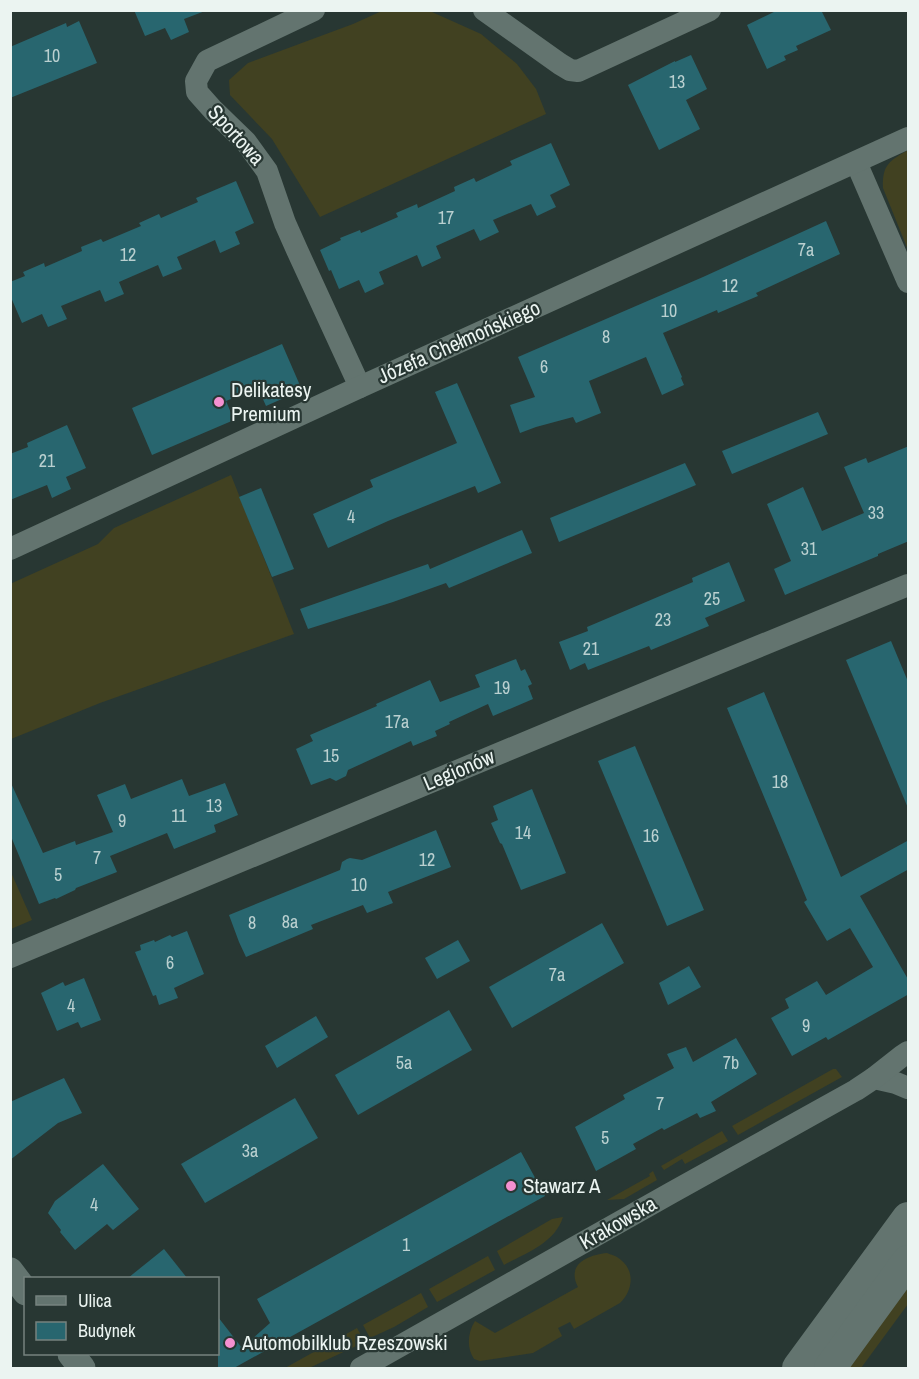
<svg xmlns="http://www.w3.org/2000/svg" width="919" height="1379" font-family="'Archivo Narrow',sans-serif">
	<rect width="100%" height="100%" fill="#283733"/>
	<!-- grass -->
	<g fill="#414121">
		<polygon points="384,10 418,10 432,12 481,34 517,64 536,89 546,114 320,217 272,139 230,95 229,80 248,63 353,24"/>
		<path d="M908 150V250L883 188C882 164 890 161 908 150Z"/>
		<polygon points="231,475 294,634 100,703 11,739 10,584 98,544 114,528"/>
		<polygon points="10,870 32,920 11,929 10,929"/>
		<polygon points="833,1069 836,1069 842,1077 738,1135 732,1126"/>
		<polygon points="722,1131 728,1141 685,1164 682,1159 664,1170 661,1166"/>
		<polygon points="653,1171 657,1180 624,1199 607,1200 650,1176 649,1174"/>
		<path d="M563 1217C555 1243 526 1253 504 1265L497 1251 552 1219Z"/>
		<path d="M607 1253C612 1255 617 1256 621 1260 635 1271 633 1291 620 1303L574 1329 570 1322 558 1328 562 1336 533 1353 480 1361 474 1359C466 1347 468 1332 475 1321L495 1333 578 1287C566 1264 588 1255 607 1253Z"/>
		<polygon points="488,1256 495,1270 437,1302 429,1289"/>
		<polygon points="908,1282 908,1304 861,1368 845,1368"/>
		<polygon points="421,1293 428,1307 394,1327 370,1338 363,1325"/>
		<polygon points="357,1328 365,1342 309,1368 285,1368"/>
	</g>
	<!-- building -->
	<g fill="#28666f">
		<polygon points="134,10 205,10 205,11 184,19 189,32 171,40 165,28 145,36"/>
		<polygon points="778,10 821,10 831,30 796,46 798,50 784,56 786,60 767,69 747,25"/>
		<polygon points="79,21 97,63 10,98 10,47 66,23 67,27"/>
		<polygon points="691,55 707,89 686,100 700,129 659,150 628,85 675,61 675,62"/>
		<polygon points="551,143 570,185 550,195 556,207 537,216 531,204 493,220 499,232 480,241 474,229 436,246 441,258 422,267 417,255 379,272 384,284 365,293 359,280 339,289 331,270 329,271 320,250 341,240 340,238 360,230 361,233 398,217 396,213 417,204 418,208 455,191 454,187 474,178 476,182 512,165 510,161"/>
		<polygon points="236,181 254,223 235,232 240,244 220,253 215,240 177,257 182,269 163,277 158,265 119,282 124,294 105,302 100,290 61,306 67,319 48,327 42,314 22,323 10,295 10,282 25,276 23,272 44,263 45,267 82,251 81,247 101,239 103,242 141,226 139,223 159,214 161,218 198,202 196,198"/>
		<polygon points="826,221 840,254 756,293 758,296 718,313 717,310 663,333 682,377 681,378 684,385 662,395 646,357 589,381 601,413 576,423 573,417 536,427 520,433 510,405 535,397 518,357 703,277"/>
		<polygon points="282,344 302,390 266,406 258,388 226,401 234,420 152,455 132,408"/>
		<polygon points="457,383 501,483 478,493 475,486 388,521 328,548 313,514 373,487 370,480 457,443 435,392"/>
		<polygon points="818,412 828,434 732,474 722,451"/>
		<polygon points="67,425 86,468 66,477 71,489 52,498 47,485 10,500 10,454 28,447 27,443"/>
		<polygon points="909,446 909,541 878,554 878,556 785,595 774,569 791,561 767,504 803,487 822,531 864,513 844,467 866,458 868,463"/>
		<polygon points="685,463 696,485 559,542 550,518"/>
		<polygon points="261,488 294,569 272,577 239,497"/>
		<polygon points="522,530 532,553 449,588 446,583 393,602 308,629 300,609 428,564 430,569"/>
		<polygon points="729,562 745,601 705,618 709,626 651,650 649,646 588,670 585,663 570,670 559,642 588,631 587,627 693,582 692,578"/>
		<polygon points="891,641 909,684 908,808 846,660"/>
		<polygon points="516,659 521,671 525,669 532,684 528,686 533,699 493,716 488,704 449,722 450,724 435,731 437,736 413,746 411,741 348,770 346,776 336,781 330,778 311,785 296,749 313,741 310,735 377,706 376,704 430,680 440,702 480,687 475,675"/>
		<polygon points="764,692 841,877 909,840 909,869 860,896 909,981 909,994 828,1040 826,1037 792,1056 771,1018 789,1008 785,999 817,981 826,995 873,967 850,928 827,941 804,902 807,900 727,708"/>
		<polygon points="635,746 704,910 667,926 598,761"/>
		<polygon points="182,779 189,796 225,783 238,815 214,825 216,832 174,849 167,833 110,856 117,872 76,888 75,890 56,899 55,898 39,904 10,834 10,781 43,853 75,841 76,845 113,832 97,795 125,784 131,799"/>
		<polygon points="532,789 566,873 521,890 502,844 500,843 491,823 498,820 493,806"/>
		<polygon points="436,830 451,867 388,892 393,903 367,913 363,905 311,925 313,929 246,957 239,942 229,915 340,870 342,862 347,859 350,858 362,860"/>
		<polygon points="602,923 624,963 512,1028 489,987"/>
		<polygon points="187,931 204,974 174,988 178,998 159,1005 156,995 153,996 135,952 141,950 140,945 154,940 155,942 170,935 172,937"/>
		<polygon points="458,940 470,961 437,979 425,958"/>
		<polygon points="689,966 701,987 668,1005 659,983"/>
		<polygon points="84,978 101,1020 81,1028 78,1022 57,1031 41,993 63,982 65,986"/>
		<polygon points="449,1010 472,1050 358,1115 335,1075"/>
		<polygon points="316,1016 328,1037 277,1068 265,1046"/>
		<polygon points="736,1038 757,1074 711,1102 716,1111 700,1118 697,1113 664,1130 662,1128 633,1144 636,1149 596,1171 575,1127 625,1099 623,1095 674,1068 667,1054 686,1047 693,1062"/>
		<polygon points="64,1078 82,1113 58,1123 10,1160 10,1102"/>
		<polygon points="295,1098 318,1138 205,1203 181,1164"/>
		<polygon points="521,1152 545,1196 234,1368 218,1368 218,1317 242,1348 270,1323 257,1299"/>
		<polygon points="103,1164 139,1209 113,1230 107,1224 75,1250 60,1232 61,1230 48,1213 55,1201"/>
		<polygon points="164,1249 187,1278 128,1278"/>
	</g>
	<g fill="none" stroke-linecap="round" stroke-linejoin="round">
		<!-- minor -->
		<g stroke="#63746f" stroke-width="22">
			<polyline points="314,10 207,61 196,81 197,92 213,110 246,142 267,171 285,223 297,250 360,387"/>
			<polyline points="484,10 560,64 570,70 578,71 710,10"/>
			<polyline points="856,162 908,282"/>
			<polyline points="10,549 360,387 908,138"/>
			<polyline points="10,957 575,722 908,585"/>
			<polyline points="874,1078 896,1083 908,1088"/>
			<polyline points="361,1368 671,1193 856,1090 874,1078 902,1056 908,1052"/>
		</g>
		<!-- tertiary -->
		<g stroke="#63746f" stroke-width="27">
			<polyline points="10,1271 26,1292"/>
			<polyline points="71,1354 82,1368"/>
		</g>
		<!-- secondary -->
		<g stroke="#63746f" stroke-width="32">
			<polyline points="798,1368 908,1218"/>
			<polyline points="830,1368 908,1261"/>
		</g>
	</g>
	<!-- markers -->
	<g fill="#f590d1" stroke="#283733" stroke-width="2">
		<circle cx="219" cy="402" r="6"/>
		<circle cx="511" cy="1186" r="6"/>
		<circle cx="230" cy="1343" r="6"/>
	</g>
	<g text-anchor="middle" stroke-width="4.5" stroke-linejoin="round" paint-order="stroke">
		<!-- number labels -->
		<g font-size="18" fill="#bad0d0">
			<text x="52" y="62">10</text>
			<text x="677" y="88">13</text>
			<text x="446" y="224">17</text>
			<text x="806" y="256">7a</text>
			<text x="128" y="261">12</text>
			<text x="730" y="292">12</text>
			<text x="669" y="317">10</text>
			<text x="606" y="343">8</text>
			<text x="544" y="373">6</text>
			<text x="47" y="467">21</text>
			<text x="876" y="519">33</text>
			<text x="351" y="523">4</text>
			<text x="809" y="555">31</text>
			<text x="712" y="605">25</text>
			<text x="663" y="626">23</text>
			<text x="591" y="655">21</text>
			<text x="502" y="694">19</text>
			<text x="397" y="728">17a</text>
			<text x="331" y="762">15</text>
			<text x="780" y="788">18</text>
			<text x="214" y="812">13</text>
			<text x="179" y="822">11</text>
			<text x="122" y="827">9</text>
			<text x="523" y="839">14</text>
			<text x="651" y="842">16</text>
			<text x="97" y="864">7</text>
			<text x="427" y="866">12</text>
			<text x="58" y="881">5</text>
			<text x="359" y="891">10</text>
			<text x="290" y="928">8a</text>
			<text x="252" y="929">8</text>
			<text x="170" y="969">6</text>
			<text x="557" y="981">7a</text>
			<text x="71" y="1012">4</text>
			<text x="806" y="1032">9</text>
			<text x="404" y="1069">5a</text>
			<text x="731" y="1069">7b</text>
			<text x="660" y="1110">7</text>
			<text x="605" y="1144">5</text>
			<text x="250" y="1157">3a</text>
			<text x="94" y="1211">4</text>
			<text x="406" y="1251">1</text>
		</g>
		<!-- street labels -->
		<g font-size="21" fill="#ebf4f1" stroke="#283733">
			<text transform="translate(236 135) rotate(48)" y="7">Sportowa</text>
			<text transform="translate(459 342) rotate(-24)" y="7">Józefa Chełmońskiego</text>
			<text transform="translate(459 770) rotate(-23)" y="7">Legionów</text>
			<text transform="translate(618 1223) rotate(-30)" y="7">Krakowska</text>
		</g>
		<!-- poi labels -->
		<g font-size="21" fill="#ebf4f1" stroke="#283733" text-anchor="start">
			<text x="231" y="397">Delikatesy<tspan x="231" dy="24">Premium</tspan></text>
			<text x="523" y="1193">Stawarz A</text>
			<text x="242" y="1350">Automobilklub Rzeszowski</text>
		</g>
	</g>
	<!-- border -->
	<rect width="919" height="1379" fill="none" stroke="#ebf4f1" stroke-width="24"/>
	<!-- legend -->
	<rect x="24" y="1277" width="195" height="78" fill="#283733" stroke="#76837f" stroke-width="1.5"/>
	<rect x="36" y="1296" width="30" height="9" fill="#63746f" stroke="#76837f" stroke-width="1.5"/>
	<text x="78" y="1307" font-size="18" fill="#ebf4f1">Ulica</text>
	<rect x="36" y="1322" width="30" height="18" fill="#28666f" stroke="#76837f" stroke-width="1.5"/>
	<text x="78" y="1337" font-size="18" fill="#ebf4f1">Budynek</text>
</svg>
